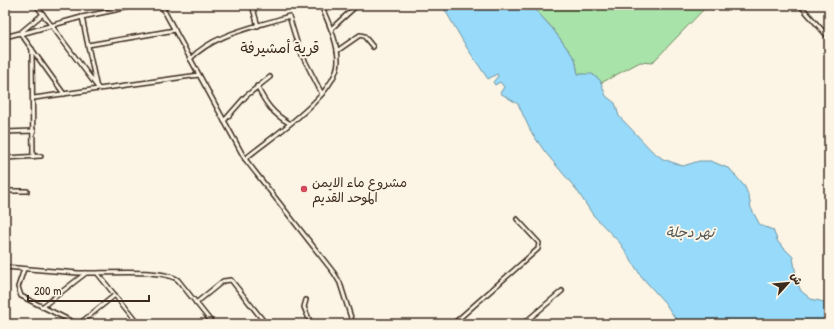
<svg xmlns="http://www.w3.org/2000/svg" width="834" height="329" font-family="'Patrick Hand','Playpen Sans Arabic',sans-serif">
	<rect width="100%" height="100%" fill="#fcf5e5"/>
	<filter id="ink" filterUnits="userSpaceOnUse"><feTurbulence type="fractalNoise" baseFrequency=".025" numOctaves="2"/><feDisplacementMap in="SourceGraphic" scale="8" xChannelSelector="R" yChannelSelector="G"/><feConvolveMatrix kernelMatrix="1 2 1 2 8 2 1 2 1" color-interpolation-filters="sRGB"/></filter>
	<g filter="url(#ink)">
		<!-- green -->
		<polygon fill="#a8e3a9" stroke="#728664" points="531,5 715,5 704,9 652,63 640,62 601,83 594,75 578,74 575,59 552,28"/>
		<!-- water -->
		<polygon fill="#97daf9" stroke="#7294a1" points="442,5 531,5 552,28 575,59 578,74 592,74 600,80 606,96 615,103 619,116 652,151 663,159 683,166 699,161 711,161 730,169 745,187 749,197 751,208 760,225 773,230 778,242 793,257 797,282 801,291 811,299 829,303 829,324 679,324 665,303 641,276 620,243 593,215 576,189 545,152 531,132 518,104 500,93 504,87 500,82 495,85 493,82 498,76 497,74 488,79 467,48"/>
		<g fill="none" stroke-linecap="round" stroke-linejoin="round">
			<defs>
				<g id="street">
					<polyline points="36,5 99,89"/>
					<polyline points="161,5 245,159 334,273 340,283 353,324"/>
					<polyline points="252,5 258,26"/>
					<polyline points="800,5 829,38"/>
					<polyline points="82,17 96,84"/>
					<polyline points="331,29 354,8"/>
					<polyline points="21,34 82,17 139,5"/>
					<polyline points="21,34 64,94"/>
					<polyline points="5,37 20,33 43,14"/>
					<polyline points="88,45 175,30"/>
					<polyline points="32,49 33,157"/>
					<polyline points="337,51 360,35 364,36 373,47"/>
					<path d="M190 59C215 33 256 27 289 16L299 49 322 94"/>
					<path d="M257 86C265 103 273 114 289 123"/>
					<polyline points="34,98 199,75"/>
					<polyline points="224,121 246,96 270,77"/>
					<polyline points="5,132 34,131"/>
					<polyline points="5,158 41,156"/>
					<path d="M245 159C271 137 337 96 338 61 338 42 328 22 321 5"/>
					<polyline points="5,191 27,191"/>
					<path d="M5 267C29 269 54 271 78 273 100 274 162 268 178 280L213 324"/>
					<polyline points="24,269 18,287 21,296 77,324"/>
					<polyline points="98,274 138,324"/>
					<polyline points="306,300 304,307 311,324"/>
					<polyline points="196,303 223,281 231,280 266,324"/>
					<polyline points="42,307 86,273"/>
					<polyline points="79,324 115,295"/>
					<polyline points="453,324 538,249 539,243 517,219"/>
					<polyline points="523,324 562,291"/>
				</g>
			</defs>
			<!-- street casing -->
			<use href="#street" stroke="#3b2a1e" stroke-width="6"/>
			<!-- street -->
			<use href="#street" stroke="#fcf5e5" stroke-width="3"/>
		</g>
	</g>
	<!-- markers -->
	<circle fill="#d1495b" stroke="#fcf5e5" stroke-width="1.5" cx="304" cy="189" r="4"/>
	<g text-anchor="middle" stroke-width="4" stroke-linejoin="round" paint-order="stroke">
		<!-- poi labels -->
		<g font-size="13" fill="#3b2a1e" stroke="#fcf5e5" text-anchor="start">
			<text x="312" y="187">مشروع ماء الايمن<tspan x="312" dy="15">الموحد القديم</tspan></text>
		</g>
		<!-- water labels -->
		<g font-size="14" font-style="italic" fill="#525655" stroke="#fcf5e5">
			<text x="690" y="237">نهر دجلة</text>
		</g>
		<!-- quarter labels -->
		<g font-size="15" fill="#3b2a1e" stroke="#fcf5e5">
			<text x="280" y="53">قرية أمشيرفة</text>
		</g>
	</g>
	<!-- margin -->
	<rect width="834" height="329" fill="none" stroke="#fcf5e5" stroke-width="20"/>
	<rect x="10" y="10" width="814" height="309" fill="none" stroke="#3b2a1e" stroke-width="1.5" filter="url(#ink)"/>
	<!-- north arrow -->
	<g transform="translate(788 283) rotate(63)" stroke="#fcf5e5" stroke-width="3" paint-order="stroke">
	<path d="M0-3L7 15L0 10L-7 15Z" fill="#3b2a1e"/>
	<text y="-6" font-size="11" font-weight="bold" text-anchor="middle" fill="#3b2a1e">ش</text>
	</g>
	<!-- scale -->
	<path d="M28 295v6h121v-6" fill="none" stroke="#3b2a1e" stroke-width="2"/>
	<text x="34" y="295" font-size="12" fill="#3b2a1e" stroke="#fcf5e5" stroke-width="3" paint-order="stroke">200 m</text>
</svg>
